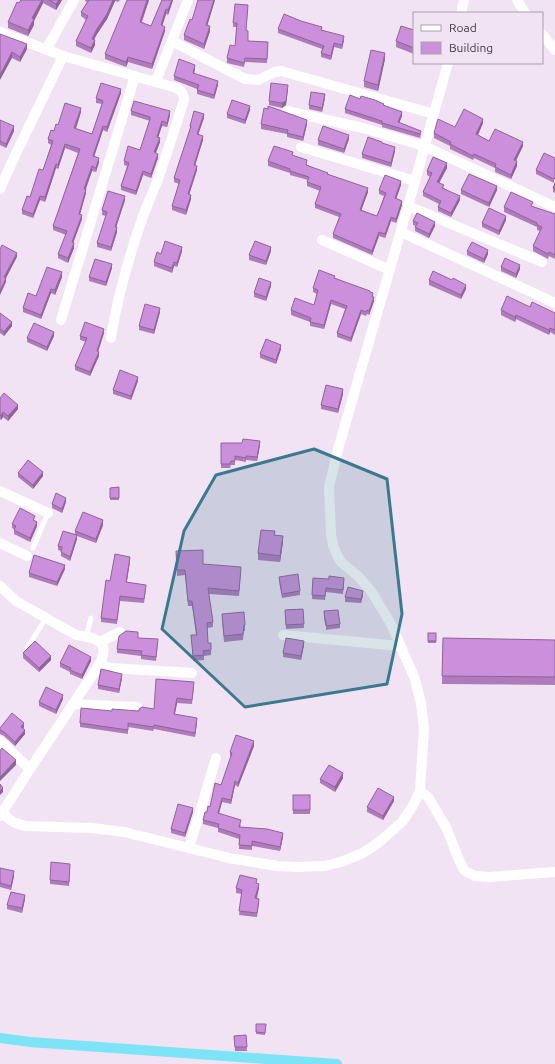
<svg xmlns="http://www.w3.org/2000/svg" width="555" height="1064" font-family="Ubuntu,sans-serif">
	<rect width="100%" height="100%" fill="#f1e3f4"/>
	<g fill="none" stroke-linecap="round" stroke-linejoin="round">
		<!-- canal -->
		<polyline stroke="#7de3f7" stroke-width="10" points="0,1038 30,1042 337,1064"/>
		<!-- lane -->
		<g stroke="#fff" stroke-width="5">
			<polyline points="33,548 48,513"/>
			<polyline points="86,637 91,618"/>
			<polyline points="27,648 46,618"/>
		</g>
		<!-- street -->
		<g stroke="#fff" stroke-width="10">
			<polyline points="517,0 525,13"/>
			<polyline points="461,13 464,0"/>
			<path d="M0 32 63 56 177 88C182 92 184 94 184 100 176 126 167 153 158 179 153 192 147 205 142 219 129 257 117 298 111 338"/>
			<polyline points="542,34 555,50"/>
			<polyline points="172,41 245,79 258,80 275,72 281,71 434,114"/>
			<polyline points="46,50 74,0"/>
			<polyline points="156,81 188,0"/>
			<polyline points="287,111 363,128 424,146 555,207"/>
			<polyline points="301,147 415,181"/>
			<polyline points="0,189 12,162 63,56"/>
			<polyline points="408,206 542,262"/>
			<polyline points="401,232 555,303"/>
			<polyline points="322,240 390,270"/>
			<polyline points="61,320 135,76"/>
			<polyline points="0,491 48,513"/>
			<polyline points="0,543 27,556"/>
			<path d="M0 586 16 601 76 635C98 638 111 642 99 665L30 769 0 816"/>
			<polyline points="283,635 400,646"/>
			<polyline points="100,642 120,632"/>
			<polyline points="99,665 111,668 192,673"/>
			<polyline points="73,704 137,707"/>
			<polyline points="0,741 30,769"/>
			<polyline points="420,791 428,797 446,827 459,860 464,870 469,873 475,876 489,877 555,872"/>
			<polyline points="2,813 13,822 25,826 92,828 124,832 229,858 277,866 297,867 324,866 341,862 363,853 378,843 402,822 412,807 420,791 424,729 421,703 415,679 391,624 371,591 359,577 341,562 337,555 333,545 331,534 329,487 337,453 408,206 448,63"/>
			<polyline points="189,848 216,758"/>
		</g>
	</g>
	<!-- wall -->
	<g fill="#af7bbc">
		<polygon points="21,0 62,0 56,10 43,3 34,21 34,25 28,36 8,28 8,22 19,3"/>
		<polygon points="85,0 120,0 118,2 115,1 107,19 97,34 94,40 95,45 91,53 76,46 76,41 86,20 81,16 81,12 87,2 85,1"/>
		<polygon points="149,0 142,22 151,26 162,0 173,0 168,15 166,14 162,26 165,31 152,69 128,62 126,67 105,59 105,54"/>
		<polygon points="215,0 207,25 210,31 204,49 184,40 184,35 192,20"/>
		<polygon points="248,9 246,30 248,41 268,42 267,63 245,62 244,67 227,63 227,58 235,46 237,27 233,27 233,23"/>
		<polygon points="278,29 322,30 344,40 342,49 334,47 331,60 321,57 321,53 322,49 278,33"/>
		<polygon points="414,30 414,54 396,47 396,41"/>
		<polygon points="0,34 27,49 20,62 12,58"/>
		<polygon points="385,59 378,91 364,87 364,81"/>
		<polygon points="195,69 194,73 218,85 214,99 197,94 197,89 174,80 174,76"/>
		<polygon points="288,89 286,105 282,108 269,105 269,101"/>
		<polygon points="121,93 107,132 103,130 94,156 99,162 96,172 92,171 86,189 86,193 80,214 82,219 73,243 74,248 68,263 58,258 58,254 66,235 53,230 53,226 78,153 65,148 58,169 56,168 45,202 40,200 33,218 22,214 22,210 30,197 43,170 51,145 48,143 48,139 58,125 81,112 76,129 92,134 102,104 96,103 96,98"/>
		<polygon points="325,98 322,112 309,109 309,105"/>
		<polygon points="360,99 384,106 402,116 399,123 421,134 420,138 382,127 382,125 345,113 345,109"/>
		<polygon points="250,110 245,124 227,118 227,114"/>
		<polygon points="131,111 170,115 167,127 162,126 158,137 160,142 156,153 158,158 151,178 143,175 136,195 121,190 121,186 127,166 124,165 124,161 140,150 150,121 131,115"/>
		<polygon points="204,118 198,134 203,140 195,165 197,170 189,195 191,199 186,215 172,210 172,206 179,184 174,182 174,178 190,130 190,126"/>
		<polygon points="0,120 14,131 6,148 0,145"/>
		<polygon points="483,123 478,135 489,141 523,146 516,161 517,166 511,179 495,172 495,168 474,158 473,160 450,149 450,146 434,138 434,133 455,127"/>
		<polygon points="261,124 307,124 303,141 287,137 287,134 261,129"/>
		<polygon points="349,139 344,153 318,145 318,140"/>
		<polygon points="395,151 391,167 362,158 362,154"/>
		<polygon points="293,156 307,164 307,165 368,192 361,210 377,216 384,196 379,194 379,190 401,185 396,199 402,205 396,223 391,221 385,238 379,236 372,255 333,238 333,234 339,217 315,208 315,204 320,191 307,186 307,182 308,180 290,175 290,173 268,166 268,161"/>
		<polygon points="555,158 554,183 536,174 536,170"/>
		<polygon points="447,168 439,183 444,188 460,200 451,217 438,211 438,207 439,204 423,196 423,192 430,177 427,175 427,171"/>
		<polygon points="555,183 555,193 553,192 553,188"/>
		<polygon points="461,190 497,190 489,207 461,194"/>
		<polygon points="125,200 116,227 117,232 111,251 97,247 97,243 106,216 102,215 102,210"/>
		<polygon points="504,207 533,207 555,214 555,259 549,256 548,259 533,251 533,246 540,231 537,230 537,227 504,212"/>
		<polygon points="506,220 499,235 482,227 482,223"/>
		<polygon points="413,221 435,226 429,238 415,231 415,227 416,226 413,225"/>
		<polygon points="182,251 177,267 174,266 172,273 154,266 154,262 161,254"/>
		<polygon points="271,251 266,265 249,260 249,255"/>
		<polygon points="467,251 488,254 484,263 467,255"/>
		<polygon points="501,267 520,269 516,278 501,271"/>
		<polygon points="112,268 106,286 89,281 89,277"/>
		<polygon points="62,277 55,295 51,293 41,319 23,312 23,308 36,296"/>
		<polygon points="335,278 370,292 373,297 374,301 369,315 367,314 366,316 361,314 351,342 337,337 337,333 345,309 331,304 324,329 310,326 310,322 291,315 291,310 314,305 317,294 313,292 313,288"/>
		<polygon points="429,280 452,280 466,289 461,299 429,285"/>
		<polygon points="271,286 266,301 254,297 254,293"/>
		<polygon points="530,307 555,313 555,335 550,332 549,335 516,319 515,322 501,315 501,310"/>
		<polygon points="160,312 154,334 139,330 139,326"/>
		<polygon points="0,313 12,326 4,336 0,333"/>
		<polygon points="104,333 98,351 99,356 90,376 75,370 75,366 86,342 80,340 80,336"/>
		<polygon points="54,336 47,351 27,342 27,338"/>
		<polygon points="281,349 276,364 260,358 260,354"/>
		<polygon points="138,381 131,400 113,394 113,390"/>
		<polygon points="343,394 338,413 321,409 321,405"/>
		<polygon points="0,398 18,409 8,421 3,417 1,420 0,419"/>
		<polygon points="221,443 260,445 257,461 246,460 246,462 235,460 235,465 231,465 230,468 221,468"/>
		<polygon points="18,473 43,476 33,489 18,477"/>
		<polygon points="119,487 119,500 110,500 110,488"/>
		<polygon points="66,502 62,513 52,508 52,504"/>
		<polygon points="35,520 34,521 37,526 30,542 14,534 14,529 12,528 12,524"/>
		<polygon points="103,525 96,543 77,536 77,539 70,561 61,556 61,551 58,550 58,546 75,534 75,531"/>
		<polygon points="275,535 283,542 280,562 258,560 258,553"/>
		<polygon points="176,551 203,564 241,572 239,596 209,594 213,622 213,627 207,628 208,643 211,650 211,655 204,656 204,660 193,661 191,635 196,635 192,606 188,606 185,575 177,576"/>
		<polygon points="130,561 127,582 146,589 144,603 120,601 117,624 101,622 101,618 110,581"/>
		<polygon points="65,569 57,586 29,577 29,573"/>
		<polygon points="279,577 300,591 300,595 282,598 279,581"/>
		<polygon points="313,578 344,582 343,594 326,592 325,600 312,599"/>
		<polygon points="363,595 361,603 345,602 345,597"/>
		<polygon points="303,609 304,628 286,629 285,610"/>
		<polygon points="324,611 340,624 340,628 326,630 326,625 325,625"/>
		<polygon points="222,614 245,625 245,631 244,631 243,640 224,642 222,620"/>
		<rect x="428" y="633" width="8" height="10"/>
		<polygon points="138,638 158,643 156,661 141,659 141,656 117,653 117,649"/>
		<polygon points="443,638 555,640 555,685 442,684"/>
		<polygon points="304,645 301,660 283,657 283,653"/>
		<polygon points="23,653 51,660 39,672 23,658"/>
		<polygon points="91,661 82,679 70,674 70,672 60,667 60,663"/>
		<polygon points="122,678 119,693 98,689 98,685"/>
		<polygon points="194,686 192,704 177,703 175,714 197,722 195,737 154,729 153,731 128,727 128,734 80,727 80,723 112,711 139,711 154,709"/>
		<polygon points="63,699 56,714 39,706 39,702"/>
		<polygon points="24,727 23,728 25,734 15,746 4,736 0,734 0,728"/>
		<polygon points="254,746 238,787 235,785 231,804 222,802 219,813 241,825 240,827 283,837 280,851 252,846 252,850 239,849 239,839 218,832 218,828 203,824 203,820 221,785 231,757 230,756 230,752"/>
		<polygon points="343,778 335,792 320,783 320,779"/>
		<rect x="293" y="795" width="17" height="19"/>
		<polygon points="394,801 383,820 367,812 367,807"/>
		<polygon points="193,812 185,837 171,833 171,829"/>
		<polygon points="0,868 14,876 11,890 0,887"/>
		<polygon points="70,868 69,886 50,884 50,880"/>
		<polygon points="257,884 259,888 257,899 259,903 257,917 239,915 242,894 236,893 236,888"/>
		<polygon points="25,899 22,913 7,909 7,905"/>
		<polygon points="256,1024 266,1024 265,1035 256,1034"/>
		<polygon points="246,1035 247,1051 235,1051 234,1036"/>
	</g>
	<!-- shaded-wall -->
	<g fill="#8f6499">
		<polygon points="42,0 43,0 43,3 34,21 34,25 28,36 28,30 32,18"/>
		<polygon points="59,0 62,0 56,10 56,4"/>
		<polygon points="113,0 115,0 115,1 107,19 97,34 92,43 92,39 97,29"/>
		<polygon points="147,0 149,0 140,26 140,22"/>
		<polygon points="172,0 173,0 168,15 168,10"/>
		<polygon points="214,0 215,0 206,30 206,25"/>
		<polygon points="166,9 166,14 161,30 161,25"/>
		<polygon points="210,26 210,31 204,49 204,44"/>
		<polygon points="165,27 165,31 152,69 152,64"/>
		<polygon points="344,36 344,40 342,49 342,45"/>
		<polygon points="95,40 95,45 91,53 91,48"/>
		<polygon points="334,43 334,47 331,60 331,56"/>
		<polygon points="27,44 27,49 20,62 20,57"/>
		<polygon points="12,52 12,58 0,80 0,75"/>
		<polygon points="385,53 385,59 378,91 378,85"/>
		<polygon points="128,57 128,62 126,67 126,62"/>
		<polygon points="195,65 195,69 193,77 193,73"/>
		<polygon points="218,81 218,85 214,99 214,95"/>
		<polygon points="288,85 286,105 282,108 282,103"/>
		<polygon points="121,89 121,93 107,132 107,127"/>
		<polygon points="325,94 325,98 322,112 322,108"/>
		<polygon points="250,106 250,110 245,124 245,120"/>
		<polygon points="81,108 81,112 74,133 74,128"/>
		<polygon points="170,111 170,115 167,127 167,123"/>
		<polygon points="402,112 402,116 398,126 398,122"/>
		<polygon points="204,114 204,118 197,138 197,134"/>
		<polygon points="483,119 483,123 476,139 476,134"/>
		<polygon points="307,120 307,124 303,141 303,137"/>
		<polygon points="162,121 162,126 157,141 157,137"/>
		<polygon points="14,126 14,131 6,148 6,144"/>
		<polygon points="103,126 103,130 93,160 93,156"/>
		<polygon points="349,135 349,139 344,153 344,149"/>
		<polygon points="203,136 203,140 194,169 194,165"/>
		<polygon points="160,138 160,142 154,157 154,152"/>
		<polygon points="523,142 523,146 514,164 514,160"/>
		<polygon points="65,144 65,148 58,169 58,165"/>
		<polygon points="395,147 395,151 391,167 391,163"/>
		<polygon points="158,154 158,158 151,178 151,174"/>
		<polygon points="99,158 99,162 96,172 96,168"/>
		<polygon points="517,161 517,166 511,179 511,175"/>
		<polygon points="447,163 447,168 437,187 437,182"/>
		<polygon points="56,164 56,168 45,202 45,197"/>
		<polygon points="92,166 92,171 84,193 84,189"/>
		<polygon points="197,166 197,170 188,198 188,194"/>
		<polygon points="143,171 143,175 136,195 136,191"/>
		<polygon points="401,181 401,185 395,202 395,198"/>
		<polygon points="497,186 497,190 489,207 489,203"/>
		<polygon points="368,188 368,192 360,214 360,210"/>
		<polygon points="86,189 86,193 79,218 79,214"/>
		<polygon points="191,195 191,199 186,215 186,210"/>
		<polygon points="40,196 40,200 33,218 33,214"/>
		<polygon points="125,196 125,200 115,231 115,227"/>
		<polygon points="460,196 460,200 451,217 451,213"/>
		<polygon points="402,201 402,205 396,223 396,219"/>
		<polygon points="82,215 82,219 72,246 72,242"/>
		<polygon points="506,216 506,220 499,235 499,231"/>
		<polygon points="391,217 391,221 385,238 385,234"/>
		<polygon points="435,222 435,226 429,238 429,234"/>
		<polygon points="117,227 117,232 111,251 111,247"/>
		<polygon points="379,232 379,236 372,255 372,251"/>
		<polygon points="74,243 74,248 68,263 68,258"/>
		<polygon points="182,247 182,251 177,267 177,263"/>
		<polygon points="271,247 271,251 266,265 266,261"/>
		<polygon points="488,250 488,254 484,263 484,259"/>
		<polygon points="17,253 17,257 4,282 4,277"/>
		<polygon points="174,262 174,266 172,273 172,268"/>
		<polygon points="112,264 112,268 106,286 106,282"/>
		<polygon points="520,265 520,269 516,278 516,274"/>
		<polygon points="62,272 62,277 55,295 55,290"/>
		<polygon points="6,278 6,282 0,295 0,291"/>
		<polygon points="271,282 271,286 266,301 266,297"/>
		<polygon points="466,285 466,289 461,299 461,295"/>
		<polygon points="51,289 51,293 41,319 41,315"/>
		<polygon points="374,297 374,301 369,315 369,311"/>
		<polygon points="331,300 331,304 324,329 324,325"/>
		<polygon points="160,308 160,312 154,334 154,330"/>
		<polygon points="361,310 361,314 351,342 351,338"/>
		<polygon points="516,315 516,319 515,322 515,317"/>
		<polygon points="12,322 12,326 4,336 4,332"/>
		<polygon points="550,328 550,332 549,335 549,330"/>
		<polygon points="104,329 104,333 97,355 97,351"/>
		<polygon points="54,332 54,336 47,351 47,347"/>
		<polygon points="281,345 281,349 276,364 276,360"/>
		<polygon points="99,352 99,356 90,376 90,372"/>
		<polygon points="138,377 138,381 131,400 131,396"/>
		<polygon points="343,389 343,394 338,413 338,409"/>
		<polygon points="18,405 18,409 8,421 8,416"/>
		<polygon points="3,412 3,417 1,420 1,416"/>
		<polygon points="260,441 260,445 257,461 257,457"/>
		<polygon points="43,472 43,476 33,489 33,485"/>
		<polygon points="66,498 66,502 62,513 62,509"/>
		<polygon points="103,520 103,525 96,543 96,539"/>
		<polygon points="37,522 37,526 30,542 30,538"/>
		<polygon points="77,535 77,539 70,561 70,557"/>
		<polygon points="283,536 283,542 280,562 280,556"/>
		<polygon points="130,557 130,561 126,586 126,582"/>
		<polygon points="65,565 65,569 57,586 57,582"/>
		<polygon points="363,591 363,595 361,603 361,599"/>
		<polygon points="304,641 304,645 301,660 301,656"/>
		<polygon points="51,656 51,660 39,672 39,668"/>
		<polygon points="91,657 91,661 82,679 82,675"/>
		<polygon points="122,674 122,678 119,693 119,689"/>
		<polygon points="63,695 63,699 56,714 56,710"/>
		<polygon points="177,698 177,703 174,718 174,714"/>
		<polygon points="197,718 197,722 195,737 195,733"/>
		<polygon points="24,723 24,727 21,731 21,727"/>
		<polygon points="25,730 25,734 15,746 15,742"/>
		<polygon points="254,741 254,746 238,787 238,783"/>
		<polygon points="16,760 16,765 0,781 0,777"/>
		<polygon points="343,773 343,778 335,792 335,787"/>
		<polygon points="235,781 235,785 231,804 231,800"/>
		<polygon points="3,788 3,792 0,795 0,791"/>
		<polygon points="394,797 394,801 383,820 383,816"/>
		<polygon points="222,798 222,802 218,817 218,813"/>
		<polygon points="193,808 193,812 185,837 185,833"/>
		<polygon points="283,833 283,837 280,851 280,847"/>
		<polygon points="14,871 14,876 11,890 11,886"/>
		<polygon points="259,884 259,888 255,903 255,898"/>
		<polygon points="25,895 25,899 22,913 22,908"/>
	</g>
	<!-- building -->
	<g fill="#cc8fdb" stroke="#8f6499">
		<polygon points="21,0 42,0 32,18 34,19 28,30 8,22 17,2 19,3"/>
		<polygon points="49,0 59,0 56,4"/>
		<polygon points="89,0 113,0 107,14 97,29 92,39 95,40 91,48 76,41 88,16 81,12"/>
		<polygon points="127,0 147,0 140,22 151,26 162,0 172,0 168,10 166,9 161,25 165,27 152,64 128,57 126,62 105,54"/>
		<polygon points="198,0 214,0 206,25 210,26 204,44 184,35 190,19 192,20"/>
		<polygon points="235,4 248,5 246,30 248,31 248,41 268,42 267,59 245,58 244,63 227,58 230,45 235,46 237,23 233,23"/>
		<polygon points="284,14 301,21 322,27 321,30 344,36 342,45 334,43 331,56 321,53 324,46 278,29"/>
		<polygon points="401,26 414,30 414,48 396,41"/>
		<polygon points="0,34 27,44 20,57 12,52 0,75"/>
		<polygon points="371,50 385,53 378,85 364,81"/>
		<polygon points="179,59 195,65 193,73 218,81 214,95 197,90 199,85 174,76"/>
		<polygon points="101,83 121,89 107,127 103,126 93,156 99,158 96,168 92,166 84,189 86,189 79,214 82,215 72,242 74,243 68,258 58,254 67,231 53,226 80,149 65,144 58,165 56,164 45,197 40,196 33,214 22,210 27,196 30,197 39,169 43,170 53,141 48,139 51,130 54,131 56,124 58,125 65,103 81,108 74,128 92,134 103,101 96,98"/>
		<polygon points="271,83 288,85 286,101 282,103 269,101"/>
		<polygon points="311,92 325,94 322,108 309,105"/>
		<polygon points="350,95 360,99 361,96 375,100 384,104 383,105 402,112 398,122 421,131 420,134 382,123 382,121 345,109"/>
		<polygon points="232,100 250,106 245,120 227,114"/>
		<polygon points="134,101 170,111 167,123 162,121 157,137 160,138 154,152 158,154 151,174 143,171 136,191 121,186 129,163 124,161 128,146 140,150 150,119 150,117 131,111"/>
		<polygon points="268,106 307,120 303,137 287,133 288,130 261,124 264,108 268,109"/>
		<polygon points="464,109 483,119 476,134 489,141 495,129 523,142 514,160 517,161 511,175 495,167 496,164 474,154 473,156 450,144 451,142 434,133 438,119 455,127"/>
		<polygon points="194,111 204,114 197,134 203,136 194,165 197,166 188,194 191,195 186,210 172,206 180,180 174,178 191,126 190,126"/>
		<polygon points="0,120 14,126 6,144 0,141"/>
		<polygon points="323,126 349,135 344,149 318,140"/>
		<polygon points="368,137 382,142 382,143 395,147 391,163 362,154"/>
		<polygon points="274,146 293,152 292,155 307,160 306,165 328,173 327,174 368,188 360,210 377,216 386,193 379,190 385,175 401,181 395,198 402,201 396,219 391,217 385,234 379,232 372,251 333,234 341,214 315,204 321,187 307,182 309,177 290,171 290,169 268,161"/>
		<polygon points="544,153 555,158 555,178 554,179 536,170"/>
		<polygon points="433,157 447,163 437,182 444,185 442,188 460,196 451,213 438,207 441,201 423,192 432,173 427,171"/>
		<polygon points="469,174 497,186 489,203 461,190"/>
		<polygon points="555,183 555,189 553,188"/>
		<polygon points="108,191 125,196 115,227 117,227 111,247 97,243 107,212 102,210"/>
		<polygon points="511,192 533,202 531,206 555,214 555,255 549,252 548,254 533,246 542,227 537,225 537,223 504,207"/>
		<polygon points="489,208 506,216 499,231 482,223"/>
		<polygon points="417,213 435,222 429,234 415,227 418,223 413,221"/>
		<polygon points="165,241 182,247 177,263 174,262 172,268 154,262 157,252 161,254"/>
		<polygon points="255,241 271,247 266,261 249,255"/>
		<polygon points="472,242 488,250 484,259 467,251"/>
		<polygon points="2,245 17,253 4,277 6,278 0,291 0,249"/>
		<polygon points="505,258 520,265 516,274 501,267"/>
		<polygon points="95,259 112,264 106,282 89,277"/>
		<polygon points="47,267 62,272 55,290 51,289 41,315 23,308 28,293 36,296"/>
		<polygon points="319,270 335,276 334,278 370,291 370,292 373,293 372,297 374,297 369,311 367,310 366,312 361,310 351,338 337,333 347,306 331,300 324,325 310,322 311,318 291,310 295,298 314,305 318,290 313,288"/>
		<polygon points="433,271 452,280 453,278 466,285 461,295 429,280"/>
		<polygon points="259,278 271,282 266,297 254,293"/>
		<polygon points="507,296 530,307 532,302 555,313 555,330 550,328 549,330 516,315 515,317 501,310"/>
		<polygon points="145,304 160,308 154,330 139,326"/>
		<polygon points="0,313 12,322 4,332 0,329"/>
		<polygon points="85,322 104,329 97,351 99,352 90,372 75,366 87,338 80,336"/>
		<polygon points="34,323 54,332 47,347 27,338"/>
		<polygon points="266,339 281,345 276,360 260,354"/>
		<polygon points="120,370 138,377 131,396 113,390"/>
		<polygon points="326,385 343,389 338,409 321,405"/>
		<polygon points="4,393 18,405 8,416 3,412 1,416 0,415 0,398"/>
		<polygon points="243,439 260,441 257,457 246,456 246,458 235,456 235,461 231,461 230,464 221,464 221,443 242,443"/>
		<polygon points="28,460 43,472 33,485 18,473"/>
		<polygon points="119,487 119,498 110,498 110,488"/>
		<polygon points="56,493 66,498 62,509 52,504"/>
		<polygon points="20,508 35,516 33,520 37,522 30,538 14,530 16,526 12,524"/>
		<polygon points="83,512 103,520 96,539 75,531"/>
		<polygon points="261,530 275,531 274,535 283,536 280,556 258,553"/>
		<polygon points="63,531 77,535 70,557 61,552 62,547 58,546"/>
		<polygon points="203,550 203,564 241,567 239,591 208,588 213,622 207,623 208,643 211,643 211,650 203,651 204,655 193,656 191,635 197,635 192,601 188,601 185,570 177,570 176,551"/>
		<polygon points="115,554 130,557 126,582 146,585 144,599 120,596 117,620 101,618 106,580 110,581"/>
		<polygon points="34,555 65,565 57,582 29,573"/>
		<polygon points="298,574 300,591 282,594 279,577"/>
		<polygon points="329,576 344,578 343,590 326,588 325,596 312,595 313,578 329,579"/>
		<polygon points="348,587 363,591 361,599 345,597"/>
		<polygon points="303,609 304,624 286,625 285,610"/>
		<polygon points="338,610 340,624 326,626 326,621 325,621 324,611"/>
		<polygon points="244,612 245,625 244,625 243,634 224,636 222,614"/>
		<polygon points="126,631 138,632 138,638 158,639 156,657 141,655 142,651 117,649 119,636"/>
		<rect x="428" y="633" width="8" height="8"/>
		<polygon points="286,638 304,641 301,656 283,653"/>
		<polygon points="443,638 555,640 555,677 442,676"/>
		<polygon points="35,641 51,656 39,668 23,653"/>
		<polygon points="69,645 91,657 82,675 70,670 71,668 60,663"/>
		<polygon points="101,669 122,674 119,689 98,685"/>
		<polygon points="156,679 194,682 192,700 177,698 174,714 197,718 195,733 154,725 153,727 128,723 128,730 80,723 81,708 112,711 112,709 139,711 139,709 142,707 154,709"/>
		<polygon points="46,687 63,695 56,710 39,702"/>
		<polygon points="12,713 24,723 21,727 25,730 15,742 4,732 0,730 0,728"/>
		<polygon points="236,735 254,741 238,783 235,781 231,800 222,798 218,813 241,820 239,827 267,829 283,833 280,847 252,841 252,846 239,845 240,835 218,828 219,824 203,820 205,812 207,812 208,806 210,807 215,783 221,785 232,753 230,752"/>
		<polygon points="2,748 16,760 0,777 0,751"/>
		<polygon points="329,765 343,773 335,787 320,779"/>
		<polygon points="0,784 3,788 0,791"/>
		<polygon points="378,788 394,797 383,816 367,807"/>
		<rect x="293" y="795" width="17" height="15"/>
		<polygon points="178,804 193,808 185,833 171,829"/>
		<polygon points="51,862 70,864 69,882 50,880"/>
		<polygon points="0,868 14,871 11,886 0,883"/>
		<polygon points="240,875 257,879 256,883 259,884 255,898 259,899 257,913 239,911 242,890 236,888"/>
		<polygon points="11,892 25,895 22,908 7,905"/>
		<polygon points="256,1024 266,1024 265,1033 256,1032"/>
		<polygon points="246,1035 247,1047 235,1047 234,1036"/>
	</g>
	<!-- marked area -->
	<path fill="#3a798e" fill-opacity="0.2" stroke="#3a798e" stroke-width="3" stroke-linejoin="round" d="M314 449 387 479 402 614 387 684 245 707 162 629 184 531 216 475Z"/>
	<!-- legend -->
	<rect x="413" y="12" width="130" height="52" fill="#f1e3f4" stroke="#a99fac"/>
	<rect x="421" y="25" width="20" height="6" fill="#ffffff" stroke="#a99fac"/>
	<text x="449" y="32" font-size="12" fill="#3e393f">Road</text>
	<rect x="421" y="42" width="20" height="12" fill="#cc8fdb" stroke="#a99fac"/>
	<text x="449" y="52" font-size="12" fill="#3e393f">Building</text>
</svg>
